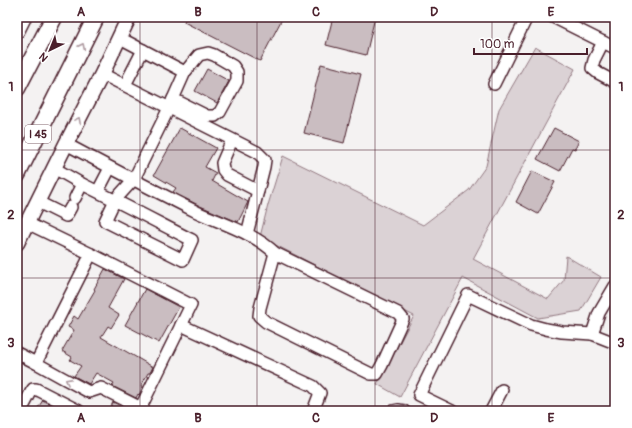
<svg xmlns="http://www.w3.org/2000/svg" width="632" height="428" font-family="Pangolin,sans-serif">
	<rect width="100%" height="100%" fill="#f4f2f2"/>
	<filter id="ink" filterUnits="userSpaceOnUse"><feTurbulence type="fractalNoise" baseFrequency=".025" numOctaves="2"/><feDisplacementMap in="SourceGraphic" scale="8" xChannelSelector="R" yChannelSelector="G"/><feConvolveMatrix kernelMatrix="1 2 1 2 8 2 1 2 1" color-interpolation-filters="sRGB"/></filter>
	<g filter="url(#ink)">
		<!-- green -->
		<polygon fill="#dbd2d5" stroke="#927880" points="535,47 575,69 473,259 548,299 564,280 566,256 601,277 581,311 538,318 463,278 400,397 377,384 414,316 260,237 268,205 283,156 423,225 469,190 486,166 499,109"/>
		<!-- building -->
		<g fill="#cabdc1" stroke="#4a1f2b">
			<polygon points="186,17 283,17 260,61 184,22"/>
			<polygon points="333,17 375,17 366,55 326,45"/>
			<polygon points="321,64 361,74 344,143 304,133"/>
			<polygon points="207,69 229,81 217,103 195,91"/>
			<polygon points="180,128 216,148 205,167 216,173 212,181 248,202 238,222 200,206 180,196 173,192 176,188 154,175"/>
			<polygon points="554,128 579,141 575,149 572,148 560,171 537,159"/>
			<polygon points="532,171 555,182 538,214 516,202"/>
			<polygon points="105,269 124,279 108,308 119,315 111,328 108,326 101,337 153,367 150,373 148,373 141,386 143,387 139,395 138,394 136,398 112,386 114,383 96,373 89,384 74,376 81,366 70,360 72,357 62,351 74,330 68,327 74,316 78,319 95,290 94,289"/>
			<polygon points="145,289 179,307 159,343 125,325"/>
			<polygon points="43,400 56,407 53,411 36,411"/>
			<polygon points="113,402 115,403 130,411 109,411"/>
		</g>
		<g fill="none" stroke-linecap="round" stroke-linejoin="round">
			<defs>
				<g id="minor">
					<polyline points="553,17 615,48"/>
					<polyline points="603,42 594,60 592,68 598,73 615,82"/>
					<polyline points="102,74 257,152 265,160 264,167 247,234"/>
					<polyline points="494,84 527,17"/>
					<polyline points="125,85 143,50"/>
					<polyline points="173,99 207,116 215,116 220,112 237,81 237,72 233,66 214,55 208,53 199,55 185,72"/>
					<polyline points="232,140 222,163 223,170 227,175 258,191"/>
					<path d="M66 144C109 167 153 190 197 212 223 224 254 233 275 253L260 308 259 316 266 322 371 374H377L382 365 403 319 398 313 275 253"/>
					<polyline points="54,168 82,184 75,198"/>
					<path d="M82 184C119 202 155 221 192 240L183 260 105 221 115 200 134 179 169 108 185 72 120 38"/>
					<polyline points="98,191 110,168"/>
					<polyline points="38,202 66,216 71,207"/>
					<polyline points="91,254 191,305 142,405 144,411"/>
					<polyline points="181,325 313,386 320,393 313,411"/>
					<polyline points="592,334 599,313 615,286"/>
					<polyline points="17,353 36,363 91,254 27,223"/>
					<polyline points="36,363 63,378 89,392 101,388 143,409"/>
					<polyline points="21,411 31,392 33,389 36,389 79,411"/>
					<polyline points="393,411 398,410 404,411"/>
					<polyline points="452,411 419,395 468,295 531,325 546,329 562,332 592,334 615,343"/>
					<polyline points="491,411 502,390"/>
				</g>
				<g id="major">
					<polyline points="17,31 24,17"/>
					<polyline points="17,243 66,144 102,74 129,17"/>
				</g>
				<g id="highway">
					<polyline points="17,88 54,17"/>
					<polyline points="17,175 96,17"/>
				</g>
			</defs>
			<!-- minor casing -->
			<use href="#minor" stroke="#4a1f2b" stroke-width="14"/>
			<!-- major casing -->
			<use href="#major" stroke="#4a1f2b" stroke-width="17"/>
			<!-- highway casing -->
			<use href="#highway" stroke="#4a1f2b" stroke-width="19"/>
			<!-- minor -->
			<use href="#minor" stroke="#fff" stroke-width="11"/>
			<!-- major -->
			<use href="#major" stroke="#fff" stroke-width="14"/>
			<!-- highway -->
			<use href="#highway" stroke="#fff" stroke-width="16"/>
		</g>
		<!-- one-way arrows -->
		<defs><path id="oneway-chevron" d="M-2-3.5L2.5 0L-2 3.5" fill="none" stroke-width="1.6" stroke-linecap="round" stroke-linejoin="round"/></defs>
		<g stroke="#ae9aa0">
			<use href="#oneway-chevron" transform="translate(82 46) rotate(-64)"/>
			<use href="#oneway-chevron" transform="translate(78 120) rotate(-62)"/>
			<use href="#oneway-chevron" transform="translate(68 381) rotate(-152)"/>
		</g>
	</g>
	<!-- grid -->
	<path fill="none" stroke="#4a1f2b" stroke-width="1" stroke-opacity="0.55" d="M140 17V411M257 17V411M375 17V411M492 17V411M17 150H615M17 278H615"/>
	<g text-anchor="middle" stroke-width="3" stroke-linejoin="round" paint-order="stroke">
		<!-- shield labels -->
		<rect fill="#fff" stroke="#80626b" stroke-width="1" x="25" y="125" width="26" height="18" rx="3"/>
		<g font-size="11" font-weight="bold" fill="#4a1f2b">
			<text x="38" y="138">I 45</text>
		</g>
	</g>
	<!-- margin -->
	<rect width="632" height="428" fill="none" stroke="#fff" stroke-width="44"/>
	<!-- north arrow -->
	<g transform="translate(50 50) rotate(223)" stroke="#ffffff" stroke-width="3" paint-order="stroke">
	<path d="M0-3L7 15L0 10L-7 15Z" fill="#4a1f2b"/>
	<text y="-6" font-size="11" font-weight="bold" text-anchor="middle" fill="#4a1f2b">N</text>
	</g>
	<!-- scale -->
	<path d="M474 48v6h113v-6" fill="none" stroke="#4a1f2b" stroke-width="2"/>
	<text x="480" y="48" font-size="12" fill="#4a1f2b" stroke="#ffffff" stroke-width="3" paint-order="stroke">100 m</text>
	<rect x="22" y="22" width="588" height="384" fill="none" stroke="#4a1f2b" stroke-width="1.5"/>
	<g font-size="13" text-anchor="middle" font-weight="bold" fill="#4a1f2b">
		<text x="81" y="16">A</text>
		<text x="198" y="16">B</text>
		<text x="316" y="16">C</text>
		<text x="434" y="16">D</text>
		<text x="551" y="16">E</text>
		<text x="11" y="91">1</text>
		<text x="621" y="91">1</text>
		<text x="11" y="219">2</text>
		<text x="621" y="219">2</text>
		<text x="11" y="347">3</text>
		<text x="621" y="347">3</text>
		<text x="81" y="422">A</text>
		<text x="198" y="422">B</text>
		<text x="316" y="422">C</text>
		<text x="434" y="422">D</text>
		<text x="551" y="422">E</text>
	</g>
</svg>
